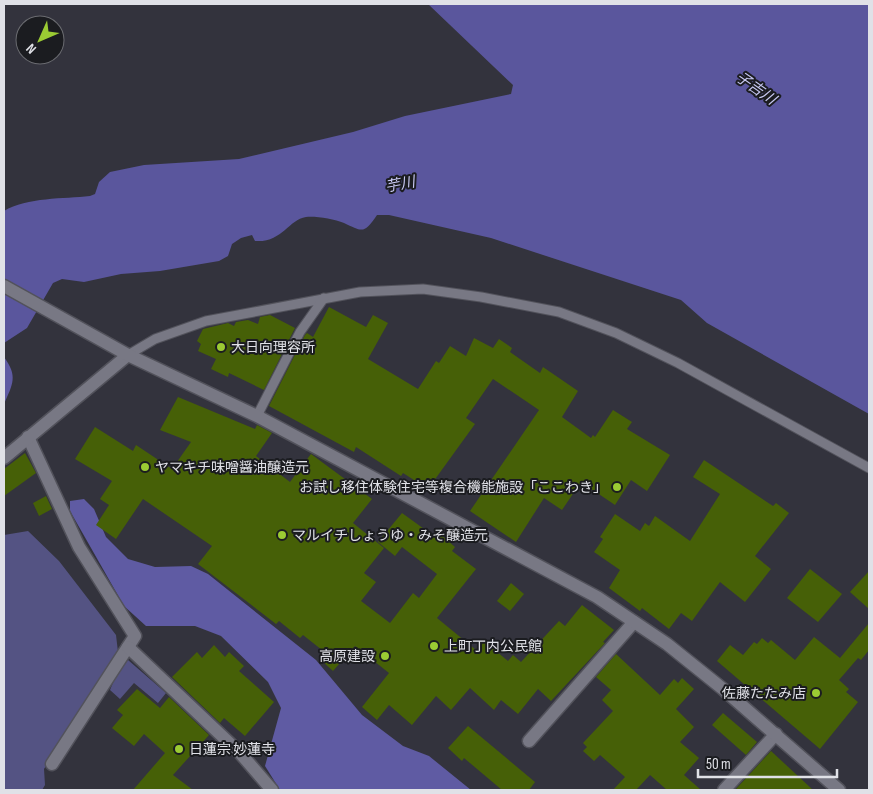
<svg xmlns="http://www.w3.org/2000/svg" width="873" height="794" font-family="'Sofia Sans Condensed','Noto Sans JP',sans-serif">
	<rect width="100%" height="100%" fill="#33333d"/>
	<!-- green -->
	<g fill="#545383">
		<polygon points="28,531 59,561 116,635 118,652 44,769 45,785 42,790 4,790 4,535"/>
		<polygon points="128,660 166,693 158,703 134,683 120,699 110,690 117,673"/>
	</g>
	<!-- forest -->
	<g fill="#5f5ba3">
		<path d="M4 357C18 376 13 384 4 404Z"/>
		<polygon points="84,499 94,509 106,537 128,559 155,567 191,566 208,574 316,660 362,715 403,746 429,756 471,790 280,790 265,766 281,708 268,682 221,636 195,626 146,626 124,606 70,511 70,501"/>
	</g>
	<!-- water -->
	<path fill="#5a569d" d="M428 4H869V414L707 323 681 300 491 238 389 215H377C364 234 363 232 344 223 334 219 316 216 306 217 288 220 282 243 255 241L252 235 241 238 232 244 228 256 219 261 160 271 121 274 84 282 62 279 53 283 27 328 4 343V211C27 197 64 199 90 196L95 194 99 182 110 172 144 165 239 159 353 132 405 116 511 94 513 85Z"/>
	<!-- building -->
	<g fill="#466007">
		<polygon points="329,307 366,327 373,315 388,323 368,359 418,389 436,361 439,363 450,346 466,356 474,338 493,348 499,339 512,348 510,352 540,373 543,367 578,391 562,417 591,438 593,435 595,437 613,410 632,422 627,429 670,455 647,491 631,480 615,505 581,482 562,510 544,498 516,542 470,511 539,410 493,379 466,418 475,424 428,489 403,473 401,476 356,447 354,452 269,406 305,335 307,333 313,337"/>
		<polygon points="270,315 295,328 264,390 229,373 228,377 211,369 216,359 198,351 201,344 197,341 203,329 228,323 234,326 236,322 248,320 258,324 260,317"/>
		<polygon points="178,397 255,429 257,425 272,433 256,456 290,482 311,454 372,499 353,523 384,548 364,573 376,582 361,601 390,623 413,593 419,598 437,574 402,547 395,556 378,542 402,513 438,539 441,535 455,547 452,551 476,569 437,618 476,650 484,641 508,661 513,655 521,662 559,621 565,626 582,605 614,630 603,642 605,643 551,701 538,689 518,714 501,700 494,710 470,688 451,710 436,696 412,725 389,705 377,720 362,707 389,673 355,646 333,671 322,661 327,654 303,635 300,638 279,621 276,624 198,564 212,546 143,499 116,539 96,525 109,505 100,499 112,481 75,459 95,427 133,451 136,445 172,469 191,442 160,430"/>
		<polygon points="25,453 36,473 4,496 4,469"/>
		<polygon points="704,460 773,506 776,503 789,513 755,556 771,569 745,602 720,582 692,621 681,613 669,629 642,608 640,611 609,588 620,570 594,552 603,539 600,537 615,514 640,531 645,523 649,526 655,516 690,541 720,494 693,477"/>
		<polygon points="46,496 52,509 39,516 33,503"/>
		<polygon points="810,569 842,594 818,622 787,598"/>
		<polygon points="869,571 869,609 850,592"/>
		<polygon points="511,583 524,594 510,611 497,601"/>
		<polygon points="869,623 869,650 861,660 858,658 839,680 849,689 846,692 858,702 820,749 717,661 730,645 743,655 754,642 757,644 762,638 768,643 771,640 795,660 814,637 840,658"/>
		<polygon points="214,645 225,657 229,652 244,666 239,671 274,702 245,736 224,718 220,723 172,677 197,652 202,658"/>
		<polygon points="616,654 660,695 674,679 678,683 682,678 694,689 676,709 694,727 680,742 699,758 684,775 701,790 667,790 650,775 636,790 613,790 625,777 600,755 594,761 583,751 587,747 583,743 613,711 602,700 611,690 596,677"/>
		<polygon points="137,689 160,708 169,697 209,735 173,775 193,790 133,790 165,753 144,734 134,746 112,728 123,715 117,710"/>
		<polygon points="723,713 757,742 746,755 712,725"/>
		<polygon points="468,726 535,782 529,790 502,790 464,758 462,761 448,748"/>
		<polygon points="771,751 813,790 735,790"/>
	</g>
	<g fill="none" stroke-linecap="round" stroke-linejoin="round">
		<defs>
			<g id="lane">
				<polyline points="128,355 155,339 206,321 360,292 423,289 481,297 559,312 616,333 678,363 869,468"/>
				<polyline points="257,416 300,332 324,298"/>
			</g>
			<g id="street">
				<polyline points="28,437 79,547 135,636 52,764"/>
				<polyline points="4,458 128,355"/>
				<polyline points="128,647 241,754 272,790"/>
				<polyline points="529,741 634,622"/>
				<polyline points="724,790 776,734"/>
			</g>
			<polyline id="secondary" points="4,286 128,355 257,416 597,597 667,644 723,689 839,790"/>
		</defs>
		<!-- lane casing -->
		<use href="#lane" stroke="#52525b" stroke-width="11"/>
		<!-- street casing -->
		<use href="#street" stroke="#52525b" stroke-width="15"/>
		<!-- secondary casing -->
		<use href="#secondary" stroke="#52525b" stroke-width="15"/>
		<!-- lane -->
		<use href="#lane" stroke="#787884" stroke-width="9"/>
		<!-- street -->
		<use href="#street" stroke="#787884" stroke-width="12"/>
		<!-- secondary -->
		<use href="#secondary" stroke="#787884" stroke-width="12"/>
	</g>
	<!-- markers -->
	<g fill="#9bcb33" stroke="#1b1c20" stroke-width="2">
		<circle cx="221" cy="347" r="5"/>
		<circle cx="145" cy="467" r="5"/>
		<circle cx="617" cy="487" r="5"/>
		<circle cx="282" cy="535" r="5"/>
		<circle cx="434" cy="646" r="5"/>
		<circle cx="385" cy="656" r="5"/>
		<circle cx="816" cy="693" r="5"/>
		<circle cx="179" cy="749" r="5"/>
	</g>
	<g text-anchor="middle" stroke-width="4" stroke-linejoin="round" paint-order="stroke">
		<!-- poi labels -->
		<g font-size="14" fill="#e0e1e7" stroke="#1b1c20" text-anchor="start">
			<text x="231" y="352">大日向理容所</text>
			<text x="155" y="472">ヤマキチ味噌醤油醸造元</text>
			<text x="607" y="492" text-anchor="end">お試し移住体験住宅等複合機能施設「ここわき」</text>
			<text x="292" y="540">マルイチしょうゆ・みそ醸造元</text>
			<text x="444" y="651">上町丁内公民館</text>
			<text x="375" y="661" text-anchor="end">高原建設</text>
			<text x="806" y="698" text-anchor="end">佐藤たたみ店</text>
			<text x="189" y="754">日蓮宗 妙蓮寺</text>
		</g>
		<!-- water labels -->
		<g font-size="15" font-style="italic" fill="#c7c8f1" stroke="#1b1c20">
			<text transform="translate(756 88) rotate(35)" y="5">子吉川</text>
			<text transform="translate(400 184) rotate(-11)" y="5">芋川</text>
		</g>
	</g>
	<!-- border -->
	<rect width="873" height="794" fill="none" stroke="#e0e1e7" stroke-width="10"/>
	<!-- north arrow -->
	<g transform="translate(40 40) rotate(225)"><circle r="24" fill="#1b1c20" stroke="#6a6b70"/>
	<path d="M0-4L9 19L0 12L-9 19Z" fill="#9bcb33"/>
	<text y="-8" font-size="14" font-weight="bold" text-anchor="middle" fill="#e0e1e7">N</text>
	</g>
	<!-- scale -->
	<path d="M698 769v8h139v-8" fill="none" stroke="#e0e1e7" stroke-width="2.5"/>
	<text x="706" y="769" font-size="15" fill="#e0e1e7" stroke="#1b1c20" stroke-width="4" paint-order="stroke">50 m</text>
</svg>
